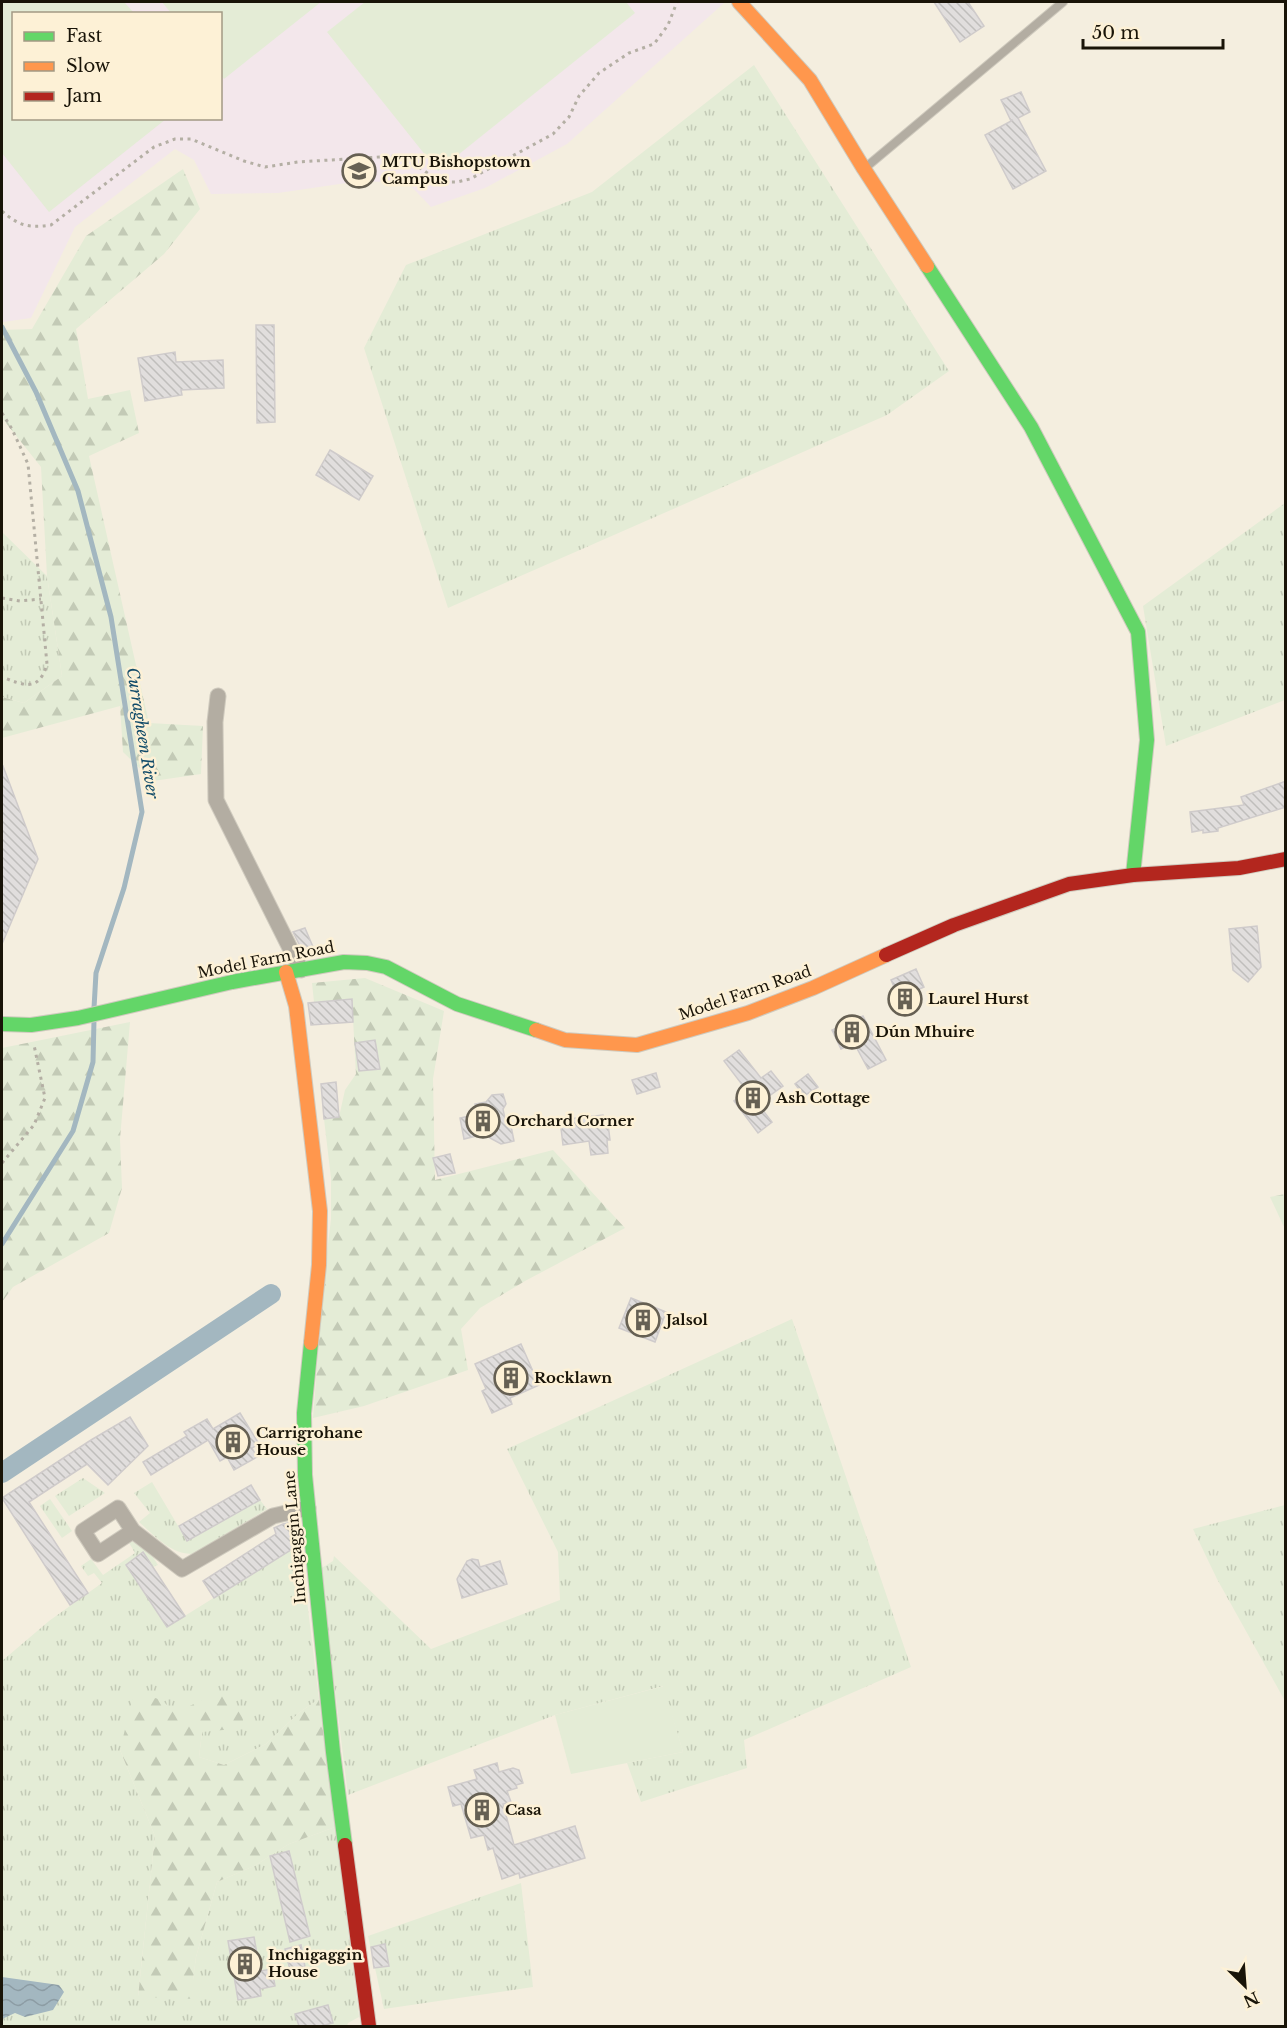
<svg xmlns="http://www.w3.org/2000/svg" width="1287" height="2028" font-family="'Libre Baskerville',serif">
	<defs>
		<pattern id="grass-tufts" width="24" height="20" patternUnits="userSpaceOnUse" patternTransform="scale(1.5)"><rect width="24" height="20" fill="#e4ecd6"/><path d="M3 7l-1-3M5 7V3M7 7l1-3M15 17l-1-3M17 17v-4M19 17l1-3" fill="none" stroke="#c3cab6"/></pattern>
		<pattern id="forest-firs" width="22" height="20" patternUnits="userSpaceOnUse" patternTransform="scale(1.5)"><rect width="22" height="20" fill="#e4ecd6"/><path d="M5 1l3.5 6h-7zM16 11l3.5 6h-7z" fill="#c3cab6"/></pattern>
		<pattern id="water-waves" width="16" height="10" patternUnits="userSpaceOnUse" patternTransform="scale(1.5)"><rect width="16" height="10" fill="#a3b7c0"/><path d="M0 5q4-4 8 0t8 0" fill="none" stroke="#8c9ca4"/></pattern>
		<pattern id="building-back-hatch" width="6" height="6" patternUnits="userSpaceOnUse" patternTransform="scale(1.5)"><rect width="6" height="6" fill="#e1dedd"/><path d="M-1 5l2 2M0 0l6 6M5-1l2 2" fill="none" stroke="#c0bebc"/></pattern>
	</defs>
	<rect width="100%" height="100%" fill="#f4eedf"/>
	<!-- education -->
	<path fill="#f3e7eb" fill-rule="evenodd" d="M2 2H722L724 3 567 144 485 188 431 207 408 183 360 181 278 193 211 194 194 160 175 149 75 227 31 318 3 322ZM14 14H220V118H14Z"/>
	<!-- grass -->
	<g fill="url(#grass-tufts)">
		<polygon points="754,65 949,371 887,415 448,608 364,348 406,265 592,192"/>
		<polygon points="1285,503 1285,700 1166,746 1143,606"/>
		<polygon points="2,528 3,533 47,576 62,676 24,703 2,697"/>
		<polygon points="792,1319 911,1667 744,1740 747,1768 641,1802 627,1763 683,1752 663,1686 555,1715 348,1795 320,1569 333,1561 334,1556 431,1649 560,1600 558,1552 507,1449"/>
		<polygon points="83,1478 105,1493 69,1516 55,1496"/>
		<path d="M152 1482 187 1541 260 1500 267 1509 193 1554C170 1554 155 1536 139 1522L150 1513 134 1493Z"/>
		<polygon points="50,1499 72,1531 62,1538 40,1506"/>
		<polygon points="1285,1505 1286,1505 1285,1701 1217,1579 1193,1529"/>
		<polygon points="132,1540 147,1548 158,1565 153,1567 143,1552 126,1565 167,1627 300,1544 319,1699 300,1712 266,1744 224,1765 199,1757 202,1732 242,1713 120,1750 155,1836 138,1996 193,1980 196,1957 217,1882 254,1866 289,1844 335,1827 359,2017 348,2023 347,2026 2,2026 2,1661 49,1621 102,1583 94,1573 88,1576 81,1566 91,1559 103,1575 135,1553 128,1541"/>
		<polygon points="521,1883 533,1987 384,2009 368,1936"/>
	</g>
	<!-- forest -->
	<g fill="url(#forest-firs)">
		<polygon points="183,169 200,209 164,254 76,329 88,399 130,390 139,433 89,456 149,723 203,726 201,774 153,781 123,752 120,706 2,738 2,697 24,703 62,676 47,576 41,467 2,418 2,330 32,329 86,236"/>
		<polygon points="365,978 444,1011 433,1079 435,1180 553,1150 625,1228 525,1281 480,1308 461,1329 468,1370 364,1406 313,1418 324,1278 331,1219 331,1178 324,1119 339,1117 345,1090 356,1074 352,1000 314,1002 312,983"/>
		<polygon points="130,1022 120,1139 122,1188 109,1233 13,1287 2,1302 2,1048"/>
		<polygon points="1285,1194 1286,1194 1285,1229 1270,1197"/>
		<polygon points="221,1691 242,1713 244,1728 202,1732 199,1757 224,1765 266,1744 300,1712 319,1699 335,1827 289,1844 254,1866 217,1882 196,1957 193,1980 200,1999 138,1997 155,1836 120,1750 134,1692 162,1700 175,1713"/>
	</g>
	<!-- pitch -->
	<g fill="#e4ecd6">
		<polygon points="2,2 124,2 134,13 14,14 14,118 166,119 49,212 2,153"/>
		<polygon points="162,2 321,2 224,79 221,75 220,14 171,13"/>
		<polygon points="365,2 626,2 635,13 438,171 327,32"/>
		<polygon points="664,1686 683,1752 571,1774 555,1715"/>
	</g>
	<!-- water -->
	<polygon fill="url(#water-waves)" points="2,1977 59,1985 64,1992 53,2010 25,2017 15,2013 2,2019"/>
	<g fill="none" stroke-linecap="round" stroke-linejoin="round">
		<!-- stream -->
		<g stroke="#a3b7c0" stroke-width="5">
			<polyline points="2,327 36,392 78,491 111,617 142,812 124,888 96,973 94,1008"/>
			<polyline points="2,1244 73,1131 93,1062 94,1020"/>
		</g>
		<!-- canal -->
		<polyline stroke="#a3b7c0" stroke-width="20" points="2,1473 271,1294"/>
	</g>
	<!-- building -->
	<g fill="url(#building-back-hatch)" stroke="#cfcbcb" stroke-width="1.5">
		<polygon points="934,2 968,2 984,26 960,42"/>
		<polygon points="1021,92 1030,112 1018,118 1046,171 1013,189 985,135 1013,120 1011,121 1001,100"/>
		<polygon points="256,325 274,325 275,422 257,423"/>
		<polygon points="175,352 176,362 223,360 224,388 181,390 182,395 145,401 138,358"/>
		<polygon points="330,450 373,476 359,500 316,475"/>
		<polygon points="3,766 38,859 2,944 2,767"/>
		<polygon points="1286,781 1286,807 1218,828 1218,831 1203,833 1203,830 1192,832 1190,812 1244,805 1241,797"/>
		<polygon points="1257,926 1261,967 1248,982 1233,970 1229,929"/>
		<polygon points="305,928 316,954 305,956 293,932"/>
		<polygon points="916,969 924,987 899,998 891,980"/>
		<polygon points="352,999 353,1022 311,1025 308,1003"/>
		<polygon points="863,1016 886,1060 868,1069 854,1043 841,1049 832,1030"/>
		<polygon points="375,1040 380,1069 359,1071 355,1043"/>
		<polygon points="739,1050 761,1078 771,1071 783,1086 758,1104 772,1122 758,1133 734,1101 747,1091 724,1061"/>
		<polygon points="656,1073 660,1087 637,1094 632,1080"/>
		<polygon points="808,1074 818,1087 804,1096 795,1084"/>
		<polygon points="336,1082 339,1117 324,1119 321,1084"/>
		<polygon points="503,1094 506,1104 503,1109 506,1124 511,1126 514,1141 501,1144 490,1138 489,1133 464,1139 460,1118 478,1114 475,1104 486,1102 492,1095"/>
		<polygon points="603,1115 604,1124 608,1124 610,1140 607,1140 608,1153 591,1155 589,1141 563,1145 560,1120"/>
		<polygon points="450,1154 455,1173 438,1176 433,1158"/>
		<polygon points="631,1298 666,1312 655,1342 619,1328"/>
		<polygon points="521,1344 539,1385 510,1398 512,1404 492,1413 482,1391 486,1389 475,1364"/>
		<polygon points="240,1413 259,1444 252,1448 257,1457 234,1470 227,1457 220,1461 208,1440 151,1475 143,1462 187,1436 184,1432 207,1419 213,1429"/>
		<polygon points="130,1417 148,1446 108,1485 87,1464 29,1502 88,1593 70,1605 2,1498 91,1440"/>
		<polygon points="251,1485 260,1500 187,1541 179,1526"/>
		<polygon points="293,1522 299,1545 214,1598 203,1581 276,1534 274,1528 283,1524"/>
		<polygon points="143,1552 185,1616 167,1627 126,1565"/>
		<polygon points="472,1559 478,1560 480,1567 500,1561 507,1584 462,1598 457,1579 467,1561"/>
		<polygon points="497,1763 499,1772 513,1768 519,1770 523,1783 516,1785 517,1788 507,1791 511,1802 503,1804 514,1845 575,1826 585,1858 520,1878 519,1873 502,1879 493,1848 488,1850 484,1835 471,1838 461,1804 453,1806 448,1787 477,1779 474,1770"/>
		<polygon points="289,1851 310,1936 290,1942 270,1856"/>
		<polygon points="254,1937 260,1971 272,1969 275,1986 260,1989 261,1996 238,2000 228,1941"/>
		<polygon points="385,1944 389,1966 374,1968 371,1947"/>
		<polygon points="301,1945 305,1967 290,1970 285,1949"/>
		<polygon points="328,2005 333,2023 321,2026 299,2026 295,2014"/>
	</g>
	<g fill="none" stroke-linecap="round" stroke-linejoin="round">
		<defs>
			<polyline id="lane" points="865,168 1063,2"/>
			<g id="street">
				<polyline points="218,696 215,722 216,800 301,970"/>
				<polyline points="133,1531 98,1554 83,1531 118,1508 133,1531 182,1569 273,1516 308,1508"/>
			</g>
			<g id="fast">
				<polyline points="927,266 1031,427 1138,632 1147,740 1133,875"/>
				<polyline points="2,1024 31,1025 78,1018 232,982 344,962 367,963 386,967 457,1004 536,1030"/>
				<polyline points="311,1343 304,1413 305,1475 333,1752 345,1845"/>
			</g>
			<g id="slow">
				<polyline points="739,2 810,80 864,169 927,266"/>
				<polyline points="286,972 296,1006 320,1211 319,1265 311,1343"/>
				<polyline points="536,1030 565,1040 637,1045 748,1013 813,988 886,955"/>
			</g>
			<g id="jam">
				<polyline points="886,955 954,925 1069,884 1133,875 1239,868 1286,859"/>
				<polyline points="345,1845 369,2026"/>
			</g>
		</defs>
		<!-- lane casing -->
		<use href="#lane" stroke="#cfcabe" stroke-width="10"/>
		<!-- street casing -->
		<use href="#street" stroke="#cfcabe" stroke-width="17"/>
		<!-- fast casing -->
		<use href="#fast" stroke="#cfcabe" stroke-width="16"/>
		<!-- slow casing -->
		<use href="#slow" stroke="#cfcabe" stroke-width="16"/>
		<!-- jam casing -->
		<use href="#jam" stroke="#cfcabe" stroke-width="16"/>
		<!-- path -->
		<g stroke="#b4afa4" stroke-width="3" stroke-dasharray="3 4.5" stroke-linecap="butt">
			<path d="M2 211C19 226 28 228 51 225L154 147 175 139H191L244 161 265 167 298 162 395 156 413 163 440 182H457L470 179 553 134 569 117 579 96 599 73 629 53 654 44 668 25 677 2"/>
			<path d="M2 413 12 429 28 464 47 664C39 693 23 685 2 677"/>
			<polyline points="2,598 20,601 41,599"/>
			<polyline points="2,1163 34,1125 45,1098 34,1045"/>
		</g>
		<!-- lane -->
		<use href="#lane" stroke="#b3ada2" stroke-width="8"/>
		<!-- street -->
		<use href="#street" stroke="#b3ada2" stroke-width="15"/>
		<!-- fast -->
		<use href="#fast" stroke="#63d668" stroke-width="14"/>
		<!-- slow -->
		<use href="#slow" stroke="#ff974d" stroke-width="14"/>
		<!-- jam -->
		<use href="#jam" stroke="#b3261e" stroke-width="14"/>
	</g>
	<!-- icons -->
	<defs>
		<symbol id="university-ring" viewBox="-11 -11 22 22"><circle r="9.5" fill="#fdf1d6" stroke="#666053" stroke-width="1.5"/><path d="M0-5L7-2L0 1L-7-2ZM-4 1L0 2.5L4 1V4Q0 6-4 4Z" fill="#666053"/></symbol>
		<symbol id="building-ring" viewBox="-11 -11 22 22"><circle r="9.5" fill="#fdf1d6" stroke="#666053" stroke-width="1.5"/><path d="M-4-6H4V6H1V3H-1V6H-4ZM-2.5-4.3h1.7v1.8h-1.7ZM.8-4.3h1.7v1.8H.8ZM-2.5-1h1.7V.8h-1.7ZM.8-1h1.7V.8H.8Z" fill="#666053"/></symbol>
	</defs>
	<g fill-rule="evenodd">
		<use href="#university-ring" x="340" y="152" width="38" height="38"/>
		<use href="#building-ring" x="886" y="980" width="38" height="38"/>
		<use href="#building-ring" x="833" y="1013" width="38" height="38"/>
		<use href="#building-ring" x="734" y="1079" width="38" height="38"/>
		<use href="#building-ring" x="464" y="1102" width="38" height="38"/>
		<use href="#building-ring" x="624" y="1301" width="38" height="38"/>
		<use href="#building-ring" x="492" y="1359" width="38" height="38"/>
		<use href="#building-ring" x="214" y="1423" width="38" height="38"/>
		<use href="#building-ring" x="463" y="1791" width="38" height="38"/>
		<use href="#building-ring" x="226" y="1945" width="38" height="38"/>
	</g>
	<g text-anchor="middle" stroke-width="5" stroke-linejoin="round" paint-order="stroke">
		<!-- poi labels -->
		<g font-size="15" font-weight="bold" fill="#191408" stroke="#fdf1d6" text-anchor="start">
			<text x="382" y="167">MTU Bishopstown<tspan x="382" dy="17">Campus</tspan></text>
			<text x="928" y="1004">Laurel Hurst</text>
			<text x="875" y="1037">Dún Mhuire</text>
			<text x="776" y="1103">Ash Cottage</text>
			<text x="506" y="1126">Orchard Corner</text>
			<text x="666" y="1325">Jalsol</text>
			<text x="534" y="1383">Rocklawn</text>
			<text x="256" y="1438">Carrigrohane<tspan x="256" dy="17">House</tspan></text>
			<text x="505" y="1815">Casa</text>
			<text x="268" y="1960">Inchigaggin<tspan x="268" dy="17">House</tspan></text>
		</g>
		<!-- street labels -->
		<g font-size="15" fill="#191408" stroke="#fdf1d6">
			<text transform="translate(266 960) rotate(-11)" y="5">Model Farm Road</text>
			<text transform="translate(745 993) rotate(-19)" y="5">Model Farm Road</text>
			<text transform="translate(295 1537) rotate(-95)" y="5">Inchigaggin Lane</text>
		</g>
		<!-- water labels -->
		<g font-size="16" font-style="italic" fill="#114b69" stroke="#fdf1d6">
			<text transform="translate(143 733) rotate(81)" y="6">Curragheen River</text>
		</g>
	</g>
	<!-- border -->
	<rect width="1287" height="2028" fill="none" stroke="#191408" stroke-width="6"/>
	<!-- legend -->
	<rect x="12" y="12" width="210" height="108" fill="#fdf1d6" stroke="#a29984" stroke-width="1.5"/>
	<rect x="24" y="32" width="30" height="9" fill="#63d668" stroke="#a29984" stroke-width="1.5"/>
	<text x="66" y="42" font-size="18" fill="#191408">Fast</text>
	<rect x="24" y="62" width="30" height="9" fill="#ff974d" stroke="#a29984" stroke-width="1.5"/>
	<text x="66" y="72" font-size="18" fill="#191408">Slow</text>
	<rect x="24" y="92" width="30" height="9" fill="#b3261e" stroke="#a29984" stroke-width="1.5"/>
	<text x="66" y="102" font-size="18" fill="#191408">Jam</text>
	<!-- north arrow -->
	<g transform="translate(1245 1986) rotate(155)" stroke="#fdf1d6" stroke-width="4.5" paint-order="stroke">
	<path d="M0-4.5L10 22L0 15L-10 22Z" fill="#191408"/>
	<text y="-9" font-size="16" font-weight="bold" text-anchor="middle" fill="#191408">N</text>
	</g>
	<!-- scale -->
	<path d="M1083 39v9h140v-9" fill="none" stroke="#191408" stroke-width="3"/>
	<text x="1092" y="39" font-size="18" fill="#191408" stroke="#fdf1d6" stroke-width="4.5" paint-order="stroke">50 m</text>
</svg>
